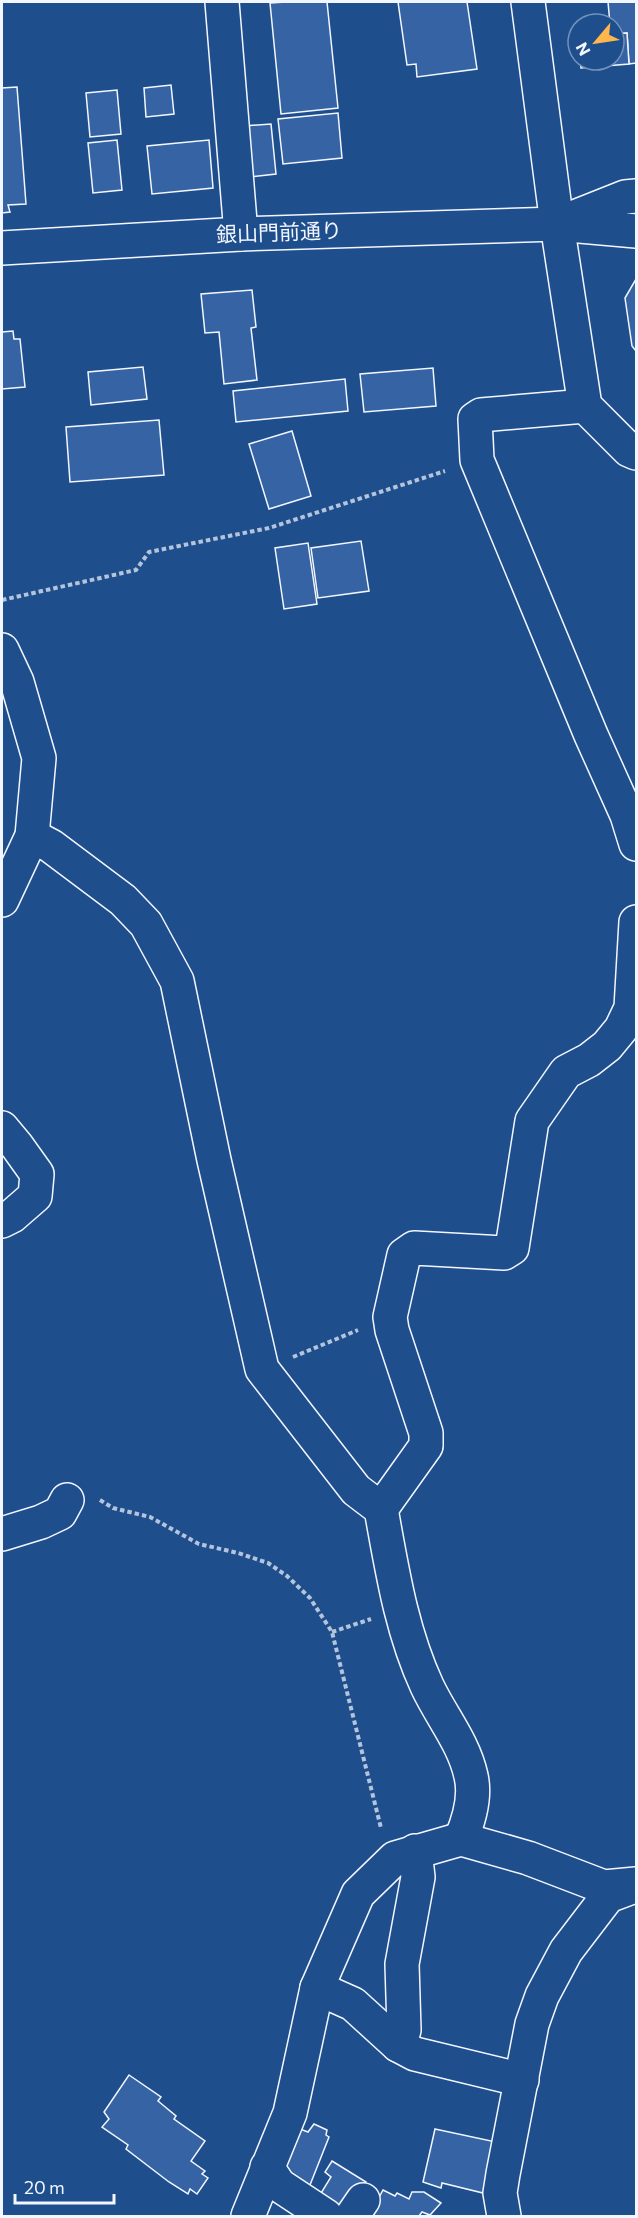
<svg xmlns="http://www.w3.org/2000/svg" width="638" height="2218" font-family="Commissioner,'Noto Sans JP',sans-serif">
	<rect width="100%" height="100%" fill="#1f4e8c"/>
	<!-- building -->
	<g fill="#3563a3" stroke="#f2f6ff" stroke-width="1.5">
		<polygon points="286,2 327,2 338,108 281,114 270,3"/>
		<polygon points="398,2 467,2 477,69 417,77 416,64 407,65"/>
		<polygon points="608,2 636,2 636,63 629,64 627,33 614,34 614,24 610,24"/>
		<polygon points="627,33 629,64 581,68 580,60 614,60 614,34"/>
		<polygon points="171,85 174,114 146,117 144,88"/>
		<polygon points="17,87 26,204 8,205 10,212 2,213 2,88"/>
		<polygon points="117,90 121,134 90,137 86,93"/>
		<polygon points="338,113 342,158 283,164 278,119"/>
		<polygon points="271,124 276,174 249,177 244,126"/>
		<polygon points="117,140 122,190 93,193 88,143"/>
		<polygon points="209,140 213,188 152,194 147,146"/>
		<polygon points="636,279 636,351 632,346 625,298"/>
		<polygon points="252,290 256,327 251,328 257,380 224,384 219,332 205,333 201,294"/>
		<polygon points="13,331 14,339 20,339 25,387 2,389 2,332"/>
		<polygon points="143,367 147,399 91,405 88,372"/>
		<polygon points="433,368 436,406 364,412 360,374"/>
		<polygon points="345,379 348,411 236,422 233,391"/>
		<polygon points="159,420 164,475 70,482 66,427"/>
		<polygon points="292,431 311,496 269,509 249,444"/>
		<polygon points="361,541 369,591 318,598 311,548"/>
		<polygon points="308,543 317,604 284,609 275,548"/>
		<polygon points="129,2075 161,2097 158,2101 176,2116 174,2119 205,2141 191,2161 205,2171 202,2174 208,2178 197,2194 190,2189 188,2194 169,2182 126,2149 128,2145 102,2127 109,2119 104,2112"/>
		<polygon points="314,2124 327,2130 326,2135 329,2137 308,2190 279,2165 300,2129 308,2132"/>
		<polygon points="435,2129 496,2142 483,2193 442,2183 441,2188 423,2182"/>
		<polygon points="332,2161 366,2182 344,2215 318,2198 331,2177 325,2172"/>
		<polygon points="383,2190 395,2196 397,2193 409,2199 412,2192 424,2192 441,2203 430,2215 422,2212 419,2216 375,2216 370,2214"/>
	</g>
	<g fill="none" stroke-linecap="round" stroke-linejoin="round">
		<defs>
			<g id="minor">
				<polyline points="222,2 241,234"/>
				<polyline points="528,2 557,224 585,406 629,450 636,453"/>
				<polyline points="562,222 625,197 636,196"/>
				<polyline points="2,248 241,234 557,224 636,231"/>
				<polyline points="585,406 481,415 475,419 477,460 591,735 627,815 636,844"/>
				<polyline points="2,650 17,682 39,758 32,836 2,900"/>
				<path d="M32 836 51 846 123 900 146 924 177 981 214 1160 262 1369 356 1490 381 1509C392 1569 401 1630 427 1686 441 1716 464 1743 471 1776 476 1797 469 1820 461 1839"/>
				<polyline points="2,1128 17,1146 37,1174 35,1196 12,1216 2,1221"/>
				<polyline points="381,1509 426,1446 426,1433 392,1330 390,1317 404,1255 414,1248 504,1253 512,1248 532,1121 566,1072 589,1060 607,1046 621,1029 631,1008 636,922"/>
				<polyline points="2,1534 41,1522 60,1513 67,1500"/>
				<polyline points="317,1988 353,2004 398,2045 415,2054 522,2080"/>
				<polyline points="398,2045 404,2030 402,1964 418,1877 415,1851"/>
				<polyline points="267,2167 279,2185 326,2216"/>
				<polyline points="248,2216 290,2113 317,1988 358,1894 395,1858 461,1839 528,1858 604,1887 636,1884"/>
				<polyline points="352,2216 363,2200"/>
				<polyline points="504,2216 500,2193 503,2174 532,2024 542,1996 566,1951 608,1896 635,1886"/>
			</g>
		</defs>
		<!-- minor casing -->
		<use href="#minor" stroke="#f2f6ff" stroke-width="36"/>
		<!-- path -->
		<g stroke="#b3c4dc" stroke-width="4" stroke-dasharray="4.5 3" stroke-linecap="butt">
			<polyline points="2,600 136,570 149,552 269,528 445,471"/>
			<polyline points="293,1357 358,1330"/>
			<polyline points="100,1500 113,1508 150,1517 199,1544 238,1553 268,1563 287,1576 310,1598 332,1632 381,1828"/>
			<polyline points="332,1632 371,1619"/>
		</g>
		<!-- minor -->
		<use href="#minor" stroke="#1f4e8c" stroke-width="33"/>
	</g>
	<g text-anchor="middle" stroke-width="4.5" stroke-linejoin="round" paint-order="stroke">
		<!-- street labels -->
		<g font-size="21" fill="#f2f6ff" stroke="#1f4e8c">
			<text transform="translate(279 233) rotate(-2)" y="7">銀山門前通り</text>
		</g>
	</g>
	<!-- border -->
	<rect width="638" height="2218" fill="none" stroke="#f2f6ff" stroke-width="6"/>
	<!-- north arrow -->
	<g transform="translate(596 42) rotate(241)"><circle r="28" fill="#1f4e8c" stroke="#7391ba" stroke-width="1.5"/>
	<path d="M0-4.5L10 22L0 15L-10 22Z" fill="#ffb74d"/>
	<text y="-9" font-size="16" font-weight="bold" text-anchor="middle" fill="#f2f6ff">N</text>
	</g>
	<!-- scale -->
	<path d="M15 2194v9h99v-9" fill="none" stroke="#f2f6ff" stroke-width="3"/>
	<text x="24" y="2194" font-size="18" fill="#f2f6ff" stroke="#1f4e8c" stroke-width="4.5" paint-order="stroke">20 m</text>
</svg>
